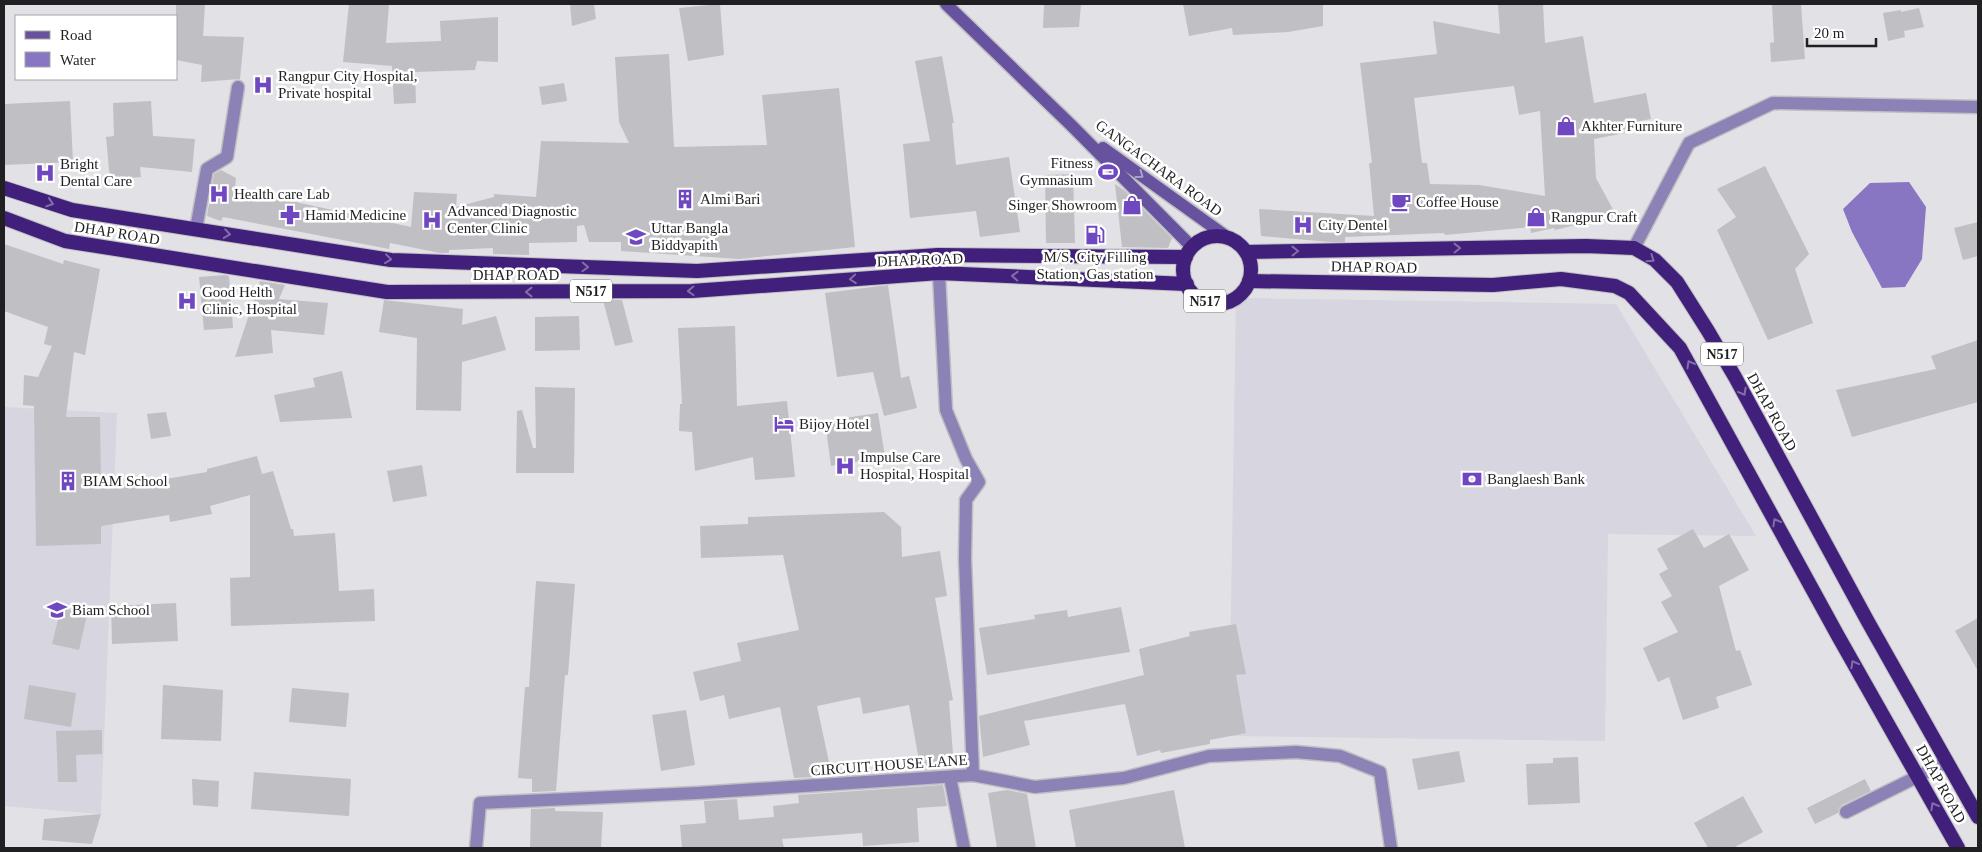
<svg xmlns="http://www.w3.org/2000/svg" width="1982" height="852" font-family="'Times New Roman',serif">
	<rect width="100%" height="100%" fill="#e2e1e5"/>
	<!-- built -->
	<g fill="#d6d5e0">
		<polygon points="1236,298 1616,304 1756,536 1608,534 1605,741 1229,736"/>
		<polygon points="4,407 117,413 101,814 4,806"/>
	</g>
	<!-- water -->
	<polygon fill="#8876c2" points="1909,182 1926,207 1922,259 1905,287 1882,288 1852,232 1843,209 1870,183"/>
	<!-- building -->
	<g fill="#c0bfc3" fill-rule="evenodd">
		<polygon points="176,4 205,4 203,36 244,37 240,79 201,82 202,65 176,60"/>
		<polygon points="349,4 389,4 386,43 441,41 440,21 498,17 498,62 477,61 475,70 415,72 416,103 394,104 392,66 343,62"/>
		<polygon points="570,4 594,4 596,19 572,26"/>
		<polygon points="720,4 724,55 688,61 679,8"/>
		<polygon points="1044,4 1081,4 1079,27 1043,28"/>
		<polygon points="1183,4 1323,4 1323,26 1288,32 1233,35 1232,28 1189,36"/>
		<path d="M1498 4H1543L1545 43 1583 36 1594 103 1646 93 1651 119 1640 121 1641 130 1594 139 1596 178 1616 215 1555 230 1554 228 1531 233 1530 227 1445 235 1444 233 1345 237V242H1330L1261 236 1259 209 1374 216 1369 163H1372L1360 63 1437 54 1433 21 1500 34ZM1514 86 1519 115 1540 111 1545 196 1479 185 1430 184 1427 163H1422L1414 98Z"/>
		<polygon points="1772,4 1801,4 1805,59 1771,62 1770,43 1774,42"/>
		<polygon points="1919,8 1924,27 1904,31 1905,37 1888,41 1883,13 1901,10 1901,12"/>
		<polygon points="669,54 674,147 767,145 762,95 839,88 855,247 739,259 621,251 621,242 589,242 584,225 577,226 577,242 529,243 529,255 493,254 493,248 449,250 449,253 440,253 390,243 389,249 223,217 221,221 207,216 214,174 221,170 236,178 235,189 411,227 414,192 457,194 456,207 494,197 494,194 536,197 541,141 629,143 619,122 615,57"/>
		<polygon points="942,56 954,123 952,123 956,165 1009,157 1020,232 980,237 976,211 910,218 903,144 930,141 915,61"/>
		<polygon points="564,83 567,101 542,105 539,87"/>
		<polygon points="70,101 73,162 4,165 4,104"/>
		<polygon points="151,101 153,136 195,139 192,172 140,167 141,177 110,180 106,137 114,136 113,103"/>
		<polygon points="1765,166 1809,254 1795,269 1813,323 1768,340 1717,230 1736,217 1717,189"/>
		<polygon points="1073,174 1075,243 1046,243 1045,175"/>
		<polygon points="1115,184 1125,191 1172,238 1168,248 1122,247"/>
		<polygon points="1978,222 1978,256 1963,260 1954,228"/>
		<polygon points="4,244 63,264 64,260 100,269 85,355 74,352 66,417 100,417 101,488 160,477 160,480 207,472 207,469 257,456 262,474 273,471 291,529 293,529 294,536 335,533 339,591 374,589 375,621 231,626 230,578 250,577 250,495 210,506 212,514 170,522 169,515 101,526 101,544 36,546 34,406 23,405 24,375 38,377 52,346 44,344 48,327 4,311"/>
		<polygon points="225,275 229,276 233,328 204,330 199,277"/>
		<polygon points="260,281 285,285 279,299 328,303 324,335 271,330 273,353 235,357"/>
		<polygon points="888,285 901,378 909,376 917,408 884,416 873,372 837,377 825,293"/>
		<polygon points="384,300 463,309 462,325 496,316 506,350 462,362 461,411 416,410 417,338 379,332"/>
		<polygon points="603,300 622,300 633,342 615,346"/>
		<polygon points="579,316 580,350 535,351 535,317"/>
		<polygon points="735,326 737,406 787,401 795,477 755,480 753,457 695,471 692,432 679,431 680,404 682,404 678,328"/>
		<polygon points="1978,340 1978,402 1852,437 1836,390 1936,369 1931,356"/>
		<polygon points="342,371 352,418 280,422 274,395 315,387 313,378"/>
		<polygon points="535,387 575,388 574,473 516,473 517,411 522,410 533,448 536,448"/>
		<polygon points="166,412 171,436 151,439 147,414"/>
		<polygon points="878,413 885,457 831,466 825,421"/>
		<polygon points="422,465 427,496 393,502 387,471"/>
		<polygon points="884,512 901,527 902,557 940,551 947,596 935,598 953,700 949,701 954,768 915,771 914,766 920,766 909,705 863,714 860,697 817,706 832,776 794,778 780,707 729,719 724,695 700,701 693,672 741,661 737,643 799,630 783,555 701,558 700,526 748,524 748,517"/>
		<polygon points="1693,529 1704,548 1729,534 1749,570 1719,586 1736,651 1740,650 1752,685 1716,697 1719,708 1683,720 1669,677 1658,682 1643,648 1678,632 1661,602 1672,596 1659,574 1668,569 1657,549"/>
		<polygon points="536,581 575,584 568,675 565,675 556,791 532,792 532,779 518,778 525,687 529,687"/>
		<polygon points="176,603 178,641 112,644 111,606"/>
		<polygon points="1121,607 1130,652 987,675 979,628 1035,619 1034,615 1067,610 1068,617"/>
		<polygon points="61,608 87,615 79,650 52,644"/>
		<polygon points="1978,618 1978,671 1955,631"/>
		<polygon points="1236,624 1246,674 1236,675 1246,733 1210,740 1210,744 1161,753 1160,750 1137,756 1125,704 1024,721 1030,745 983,757 979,716 1144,675 1139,649 1190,636 1189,632"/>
		<polygon points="29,685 76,693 71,727 24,719"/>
		<polygon points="163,685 223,690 221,741 161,739"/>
		<polygon points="292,688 349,693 346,727 289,722"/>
		<polygon points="686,710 695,765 661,771 652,715"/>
		<polygon points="102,730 102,754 76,755 77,782 58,782 56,731"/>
		<polygon points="1459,751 1465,782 1418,790 1412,759"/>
		<polygon points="1578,757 1580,803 1528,805 1526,764 1553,763 1553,758"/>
		<polygon points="254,772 351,779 349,816 251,809"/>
		<polygon points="192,779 219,781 218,807 193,805"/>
		<polygon points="1865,779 1871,791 1842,805 1839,808 1838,813 1815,824 1807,808"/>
		<polygon points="943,785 947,806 917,808 919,842 863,846 862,833 782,839 784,848 682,848 680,825 706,823 704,801 737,799 739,820 774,817 773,806 799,803 798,795"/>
		<polygon points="1007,790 1027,794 1036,848 997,848 988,793"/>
		<polygon points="1174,790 1185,848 1076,848 1069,810"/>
		<polygon points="1743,796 1763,832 1733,848 1708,848 1694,823"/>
		<polygon points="555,808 555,811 603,812 601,848 530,848 531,809"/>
		<polygon points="101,814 92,844 42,840 44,819"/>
	</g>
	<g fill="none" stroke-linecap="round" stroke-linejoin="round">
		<defs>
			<g id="minor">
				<polyline points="196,229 207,169 227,157 238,87"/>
				<polyline points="1634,248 1689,143 1773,103 1978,107"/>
				<polyline points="938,255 946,410 966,459 979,482 966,500 965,559 973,775"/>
				<polyline points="950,777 964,848"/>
				<polyline points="1846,812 1947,762"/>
				<polyline points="476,848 480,803 697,793 973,775 1035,787 1124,778 1209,756 1296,752 1340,756 1380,772 1391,848"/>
			</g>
			<g id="secondary">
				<polyline points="946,4 1072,126 1192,247"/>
				<polyline points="1103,148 1227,237"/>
			</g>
			<g id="trunk">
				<polyline points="4,188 72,210 391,260 697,271 938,255 1186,257"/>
				<polyline points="4,218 65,241 387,292 692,291 939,273 1187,284"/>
				<circle cx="1217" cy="270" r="34"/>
				<polyline points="1246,252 1586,246 1634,248 1655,260 1677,282 1708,331 1735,377 1867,620 1978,817"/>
				<polyline points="1249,281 1493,285 1561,279 1615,286 1629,293 1680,348 1838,636 1958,848"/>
			</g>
		</defs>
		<!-- minor casing -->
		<use href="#minor" stroke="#bfbec2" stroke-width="15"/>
		<!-- secondary casing -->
		<use href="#secondary" stroke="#bfbec2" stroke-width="15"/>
		<!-- trunk casing -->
		<use href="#trunk" stroke="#bfbec2" stroke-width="16"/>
		<!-- minor -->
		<use href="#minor" stroke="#8d82b6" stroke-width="12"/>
		<!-- secondary -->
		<use href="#secondary" stroke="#66529e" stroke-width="12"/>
		<!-- trunk -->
		<use href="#trunk" stroke="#40207a" stroke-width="14"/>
	</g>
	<!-- one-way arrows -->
	<defs><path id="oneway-chevron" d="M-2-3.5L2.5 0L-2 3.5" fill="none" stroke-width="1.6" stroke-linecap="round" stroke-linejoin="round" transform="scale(1.25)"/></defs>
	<use stroke="#aba0ca" href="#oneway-chevron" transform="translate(1140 175) rotate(36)"/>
	<g stroke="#836ea9">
		<use href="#oneway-chevron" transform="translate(50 203) rotate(18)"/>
		<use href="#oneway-chevron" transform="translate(227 234) rotate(9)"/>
		<use href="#oneway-chevron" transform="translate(1457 248) rotate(-1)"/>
		<use href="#oneway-chevron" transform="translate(1295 251) rotate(-1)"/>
		<use href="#oneway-chevron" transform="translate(388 259) rotate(7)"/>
		<use href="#oneway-chevron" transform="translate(1651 259) rotate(35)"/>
		<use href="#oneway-chevron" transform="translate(585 267) rotate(2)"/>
		<use href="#oneway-chevron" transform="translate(1015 276) rotate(-177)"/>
		<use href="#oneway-chevron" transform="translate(853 279) rotate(176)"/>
		<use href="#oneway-chevron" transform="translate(691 291) rotate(178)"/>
		<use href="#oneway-chevron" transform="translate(529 292) rotate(180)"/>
		<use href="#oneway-chevron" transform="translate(1690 364) rotate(-120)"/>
		<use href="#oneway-chevron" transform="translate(1743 392) rotate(61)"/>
		<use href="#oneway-chevron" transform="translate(1776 522) rotate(-119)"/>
		<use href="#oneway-chevron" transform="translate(1854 664) rotate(-119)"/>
		<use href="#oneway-chevron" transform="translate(1934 806) rotate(-119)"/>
	</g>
	<!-- icons -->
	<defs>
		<symbol id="hospital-bare" viewBox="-9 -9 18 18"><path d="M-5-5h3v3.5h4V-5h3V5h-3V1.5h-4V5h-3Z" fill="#6f48c1" stroke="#fff" stroke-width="2.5" paint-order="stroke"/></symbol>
		<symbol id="shop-bare" viewBox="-9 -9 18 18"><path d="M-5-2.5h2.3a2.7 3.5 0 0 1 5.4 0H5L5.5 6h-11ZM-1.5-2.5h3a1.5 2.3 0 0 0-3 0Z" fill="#6f48c1" stroke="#fff" stroke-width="2.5" paint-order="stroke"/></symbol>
		<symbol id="stadium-bare" viewBox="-9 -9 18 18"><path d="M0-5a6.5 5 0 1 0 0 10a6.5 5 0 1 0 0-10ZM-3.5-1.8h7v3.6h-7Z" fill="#6f48c1" stroke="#fff" stroke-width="2.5" paint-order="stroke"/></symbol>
		<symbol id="building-bare" viewBox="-9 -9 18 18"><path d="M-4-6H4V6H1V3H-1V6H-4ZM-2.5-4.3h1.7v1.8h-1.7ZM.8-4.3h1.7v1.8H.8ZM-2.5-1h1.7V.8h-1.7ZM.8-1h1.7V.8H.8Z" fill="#6f48c1" stroke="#fff" stroke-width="2.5" paint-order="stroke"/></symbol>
		<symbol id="cafe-bare" viewBox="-9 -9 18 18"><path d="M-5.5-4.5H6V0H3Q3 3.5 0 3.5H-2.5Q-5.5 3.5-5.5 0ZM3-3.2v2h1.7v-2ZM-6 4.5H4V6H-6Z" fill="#6f48c1" stroke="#fff" stroke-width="2.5" paint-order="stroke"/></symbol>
		<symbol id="pharmacy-bare" viewBox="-9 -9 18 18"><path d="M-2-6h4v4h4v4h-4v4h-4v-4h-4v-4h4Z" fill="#6f48c1" stroke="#fff" stroke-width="2.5" paint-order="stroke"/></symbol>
		<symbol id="fuel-bare" viewBox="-9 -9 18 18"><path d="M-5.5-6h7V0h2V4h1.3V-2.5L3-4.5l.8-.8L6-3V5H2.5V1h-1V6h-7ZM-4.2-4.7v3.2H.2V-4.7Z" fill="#6f48c1" stroke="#fff" stroke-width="2.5" paint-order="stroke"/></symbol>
		<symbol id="school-bare" viewBox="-9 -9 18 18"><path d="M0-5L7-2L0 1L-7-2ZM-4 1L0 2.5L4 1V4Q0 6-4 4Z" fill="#6f48c1" stroke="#fff" stroke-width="2.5" paint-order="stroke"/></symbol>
		<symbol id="hotel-bare" viewBox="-9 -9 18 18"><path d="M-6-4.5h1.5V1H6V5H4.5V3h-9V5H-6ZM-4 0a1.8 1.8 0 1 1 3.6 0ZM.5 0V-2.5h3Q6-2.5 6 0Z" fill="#6f48c1" stroke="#fff" stroke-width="2.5" paint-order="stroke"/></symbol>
		<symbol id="bank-bare" viewBox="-9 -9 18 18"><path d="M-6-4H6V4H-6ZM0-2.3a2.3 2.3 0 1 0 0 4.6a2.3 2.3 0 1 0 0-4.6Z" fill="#6f48c1" stroke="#fff" stroke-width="2.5" paint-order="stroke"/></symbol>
	</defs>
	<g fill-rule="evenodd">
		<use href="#hospital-bare" x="249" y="71" width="28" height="28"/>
		<use href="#shop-bare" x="1552" y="112" width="28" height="28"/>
		<use href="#stadium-bare" x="1094" y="158" width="28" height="28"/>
		<use href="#hospital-bare" x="31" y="159" width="28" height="28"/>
		<use href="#hospital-bare" x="205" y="180" width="28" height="28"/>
		<use href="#building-bare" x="671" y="185" width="28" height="28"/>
		<use href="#cafe-bare" x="1387" y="188" width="28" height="28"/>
		<use href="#shop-bare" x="1118" y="191" width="28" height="28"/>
		<use href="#pharmacy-bare" x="276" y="201" width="28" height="28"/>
		<use href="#shop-bare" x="1522" y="203" width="28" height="28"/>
		<use href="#hospital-bare" x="418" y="206" width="28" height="28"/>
		<use href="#hospital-bare" x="1289" y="211" width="28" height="28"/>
		<use href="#fuel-bare" x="1081" y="221" width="28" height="28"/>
		<use href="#school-bare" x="622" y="223" width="28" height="28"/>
		<use href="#hospital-bare" x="173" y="287" width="28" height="28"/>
		<use href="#hotel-bare" x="770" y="410" width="28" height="28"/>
		<use href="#hospital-bare" x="831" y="452" width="28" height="28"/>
		<use href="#bank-bare" x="1458" y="465" width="28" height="28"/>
		<use href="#building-bare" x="54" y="467" width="28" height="28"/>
		<use href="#school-bare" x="43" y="596" width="28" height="28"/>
	</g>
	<g text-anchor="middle" stroke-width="5" stroke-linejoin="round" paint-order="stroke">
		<!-- shield labels -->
		<g fill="#fff" stroke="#636264" stroke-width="1">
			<rect x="570" y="279.5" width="42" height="23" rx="4"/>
			<rect x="1184" y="289.5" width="42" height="23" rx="4"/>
			<rect x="1701" y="342.5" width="42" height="23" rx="4"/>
		</g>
		<g font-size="14" font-weight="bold" fill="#201f21">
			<text x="591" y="296">N517</text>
			<text x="1205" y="306">N517</text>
			<text x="1722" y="359">N517</text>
		</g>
		<!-- poi labels -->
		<g font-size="15" fill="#201f21" stroke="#fff" text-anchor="start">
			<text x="278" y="81">Rangpur City Hospital,<tspan x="278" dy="17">Private hospital</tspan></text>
			<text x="1581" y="131">Akhter Furniture</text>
			<text x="1093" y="168" text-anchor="end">Fitness<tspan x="1093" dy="17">Gymnasium</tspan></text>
			<text x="60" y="169">Bright<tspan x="60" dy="17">Dental Care</tspan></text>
			<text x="234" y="199">Health care Lab</text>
			<text x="700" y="204">Almi Bari</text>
			<text x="1416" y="207">Coffee House</text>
			<text x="1117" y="210" text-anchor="end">Singer Showroom</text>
			<text x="447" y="216">Advanced Diagnostic<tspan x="447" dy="17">Center Clinic</tspan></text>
			<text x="305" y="220">Hamid Medicine</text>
			<text x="1551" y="222">Rangpur Craft</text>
			<text x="1318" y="230">City Dentel</text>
			<text x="651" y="233">Uttar Bangla<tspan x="651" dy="17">Biddyapith</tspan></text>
			<text x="1095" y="262" text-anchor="middle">M/S. City Filling<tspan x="1095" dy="17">Station, Gas station</tspan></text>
			<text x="202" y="297">Good Helth<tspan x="202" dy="17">Clinic, Hospital</tspan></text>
			<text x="799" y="429">Bijoy Hotel</text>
			<text x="860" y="462">Impulse Care<tspan x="860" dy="17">Hospital, Hospital</tspan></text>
			<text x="1487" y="484">Banglaesh Bank</text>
			<text x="83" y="486">BIAM School</text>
			<text x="72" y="615">Biam School</text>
		</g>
		<!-- street labels -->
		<g font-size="15" fill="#201f21" stroke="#fff">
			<text transform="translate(1159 168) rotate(36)" y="5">GANGACHARA ROAD</text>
			<text transform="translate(117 233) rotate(9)" y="5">DHAP ROAD</text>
			<text transform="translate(920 260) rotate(-2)" y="5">DHAP ROAD</text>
			<text transform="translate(1374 267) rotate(1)" y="5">DHAP ROAD</text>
			<text x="516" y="280">DHAP ROAD</text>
			<text transform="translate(1772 412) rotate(61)" y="5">DHAP ROAD</text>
			<text transform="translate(889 765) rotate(-4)" y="5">CIRCUIT HOUSE LANE</text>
			<text transform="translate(1941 784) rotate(61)" y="5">DHAP ROAD</text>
		</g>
	</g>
	<!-- border -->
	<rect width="1982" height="852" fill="none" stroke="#201f21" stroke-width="10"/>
	<!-- legend -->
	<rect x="15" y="15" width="162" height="65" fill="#ffffff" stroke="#a6a5a6"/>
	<rect x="25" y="31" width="25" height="8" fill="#66529e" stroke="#a6a5a6"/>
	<text x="60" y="40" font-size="15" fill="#201f21">Road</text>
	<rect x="25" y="52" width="25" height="15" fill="#8876c2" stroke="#a6a5a6"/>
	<text x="60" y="65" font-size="15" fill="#201f21">Water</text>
	<!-- scale -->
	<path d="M1807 38v8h69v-8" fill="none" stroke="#201f21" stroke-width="2.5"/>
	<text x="1814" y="38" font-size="15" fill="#201f21" stroke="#ffffff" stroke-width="4" paint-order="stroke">20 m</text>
</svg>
